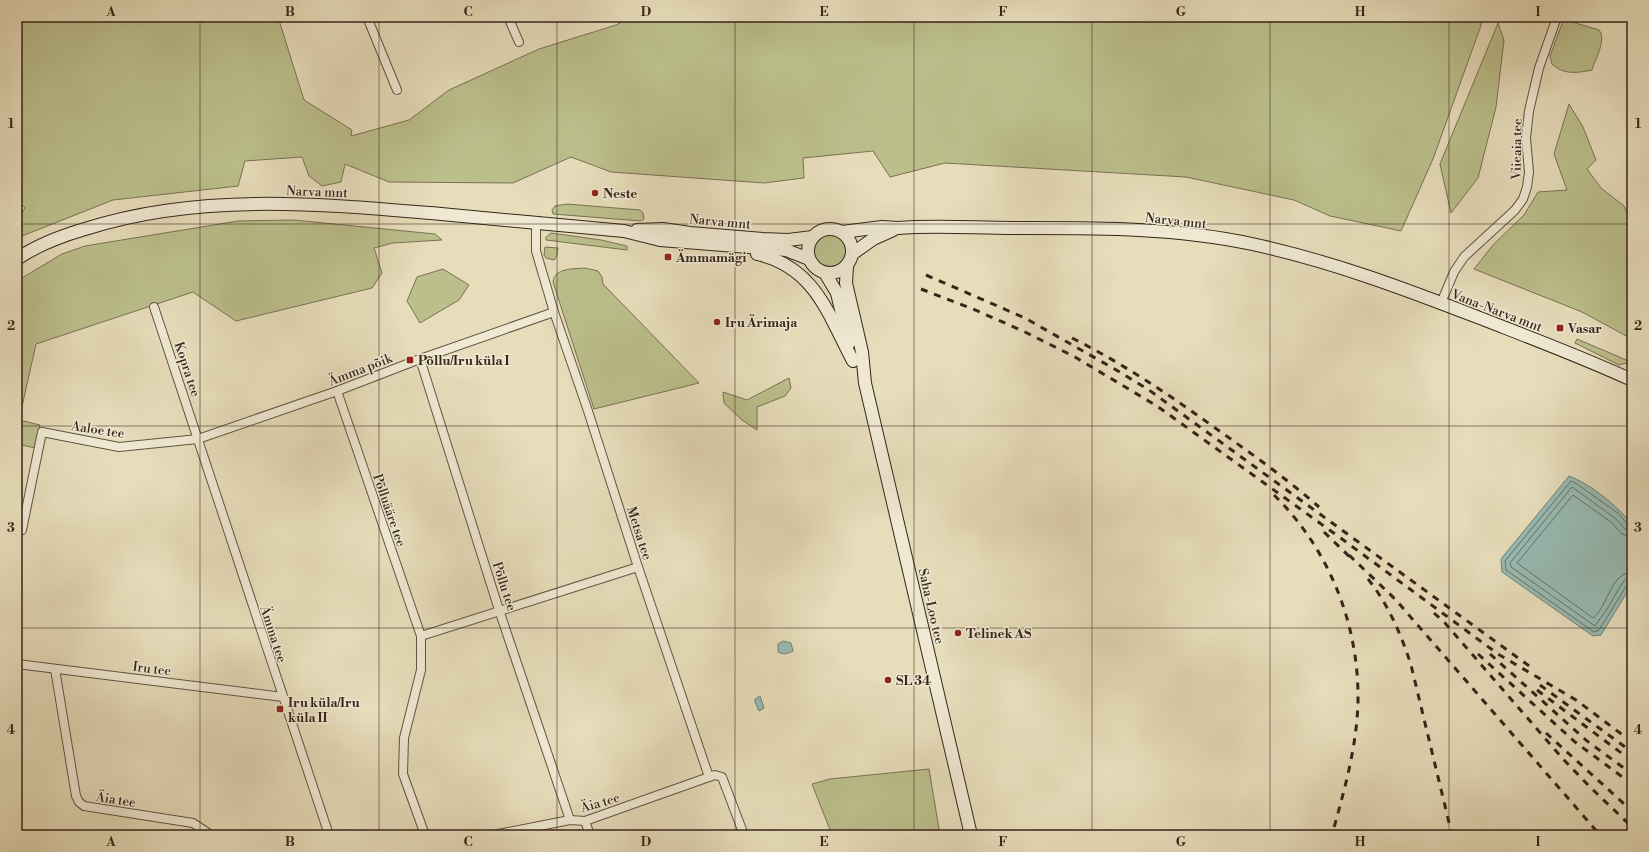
<svg xmlns="http://www.w3.org/2000/svg" width="1649" height="852" font-family="'Libre Bodoni',serif">
	<rect width="100%" height="100%" fill="#e7ddbb"/>
	<filter id="stains"><feTurbulence type="fractalNoise" baseFrequency=".005" numOctaves="4"/><feColorMatrix values="0 0 0 0 .2 0 0 0 0 .09 0 0 0 0 .02 0 0 0 .5 -.17"/></filter>
	<radialGradient id="worn" r=".72"><stop offset=".6" stop-color="#630" stop-opacity="0"/><stop offset="1" stop-color="#630" stop-opacity=".3"/></radialGradient>
	<!-- green -->
	<g fill="#bbbf8c" stroke="#797253">
		<polygon points="17,17 278,17 304,100 352,130 351,136 409,120 449,90 539,49 616,25 631,17 1484,17 1433,159 1401,231 1330,216 1294,200 1186,177 945,163 890,177 873,151 803,158 804,178 764,183 611,172 571,157 513,183 389,182 345,164 341,182 322,186 309,176 302,157 245,161 238,186 113,200 17,238 17,216 20,215 25,208 17,200"/>
		<path d="M1563 21H1569L1599 30C1607 40 1595 59 1592 70 1576 73 1564 75 1552 64L1550 56Z"/>
		<polygon points="1498,23 1504,40 1496,107 1478,178 1451,213 1440,164"/>
		<polygon points="1569,104 1583,127 1596,160 1587,169 1601,188 1624,206 1632,225 1632,339 1582,312 1474,269 1493,245 1524,215 1538,192 1567,190 1554,154"/>
		<polygon points="567,204 640,210 643,213 644,219 641,221 553,214 552,210 555,206"/>
		<polygon points="294,220 435,234 442,240 393,243 374,248 382,273 372,288 236,321 193,292 36,344 19,420 40,425 35,448 17,444 17,281 62,254 85,246 238,221"/>
		<polygon points="551,233 601,240 627,246 627,250 546,240 546,237"/>
		<circle cx="830" cy="251" r="16"/>
		<polygon points="545,247 558,248 557,255 554,260 546,258 544,255"/>
		<path d="M585 268 598 271 602 277 603 284 699 383 594 409 553 282C554 268 573 269 585 268Z"/>
		<polygon points="443,269 469,285 459,300 420,323 407,301 417,277"/>
		<polygon points="1577,339 1631,362 1619,365 1575,343"/>
		<polygon points="789,378 791,388 785,396 757,407 757,430 742,420 724,403 723,392 747,400"/>
		<polygon points="929,769 940,835 832,835 812,784 830,779"/>
	</g>
	<!-- water -->
	<g fill="#97bbb3" stroke="#717f76">
		<path d="M1569 476C1591 484 1617 506 1632 524V584L1601 635 1593 636 1502 572 1501 559Z"/>
		<path d="M783 641 791 643 793 651C787 654 784 655 778 652V644Z"/>
		<polygon points="760,696 764,708 759,711 755,702 755,699"/>
	</g>
	<g fill="none" stroke-linecap="round" stroke-linejoin="round">
		<!-- shore -->
		<g stroke="#677066" stroke-width="1">
			<polyline points="1632,526 1628,525 1619,514 1577,484 1571,481 1505,561 1506,570 1594,632 1599,630 1627,585 1632,583"/>
			<polyline points="1632,531 1625,529 1615,518 1572,487 1510,563 1511,567 1595,626 1607,609 1623,582 1627,579 1632,578"/>
			<path d="M1632 537 1622 534 1611 522 1573 495 1517 563 1593 618C1608 607 1610 573 1632 572"/>
		</g>
		<defs>
			<g id="street">
				<polyline points="367,17 397,90"/>
				<polyline points="508,17 519,42"/>
				<polyline points="536,223 536,251 554,312 588,411 638,567 709,777 715,775 722,777 744,835"/>
				<polyline points="1441,303 1454,272 1464,257 1515,210 1523,199 1527,187 1529,172 1526,138 1529,111 1539,68 1557,17"/>
				<polyline points="154,307 329,835"/>
				<polyline points="420,359 499,610 570,820"/>
				<polyline points="337,391 421,636 421,670 404,738 403,774 425,835"/>
				<polyline points="22,530 42,432 119,447 198,439 337,391 420,359 554,312"/>
				<polyline points="421,636 638,567"/>
				<polyline points="17,664 283,697"/>
				<polyline points="55,669 76,796 79,802 84,806 193,823 211,835"/>
				<polyline points="585,821 590,835"/>
				<polyline points="493,835 570,820 585,821 709,777"/>
			</g>
			<g id="secondary">
				<circle cx="830" cy="251" r="22"/>
				<polyline points="637,230 663,229 690,233 763,239 788,240 813,237"/>
				<path d="M842 232 882 227 898 228C936 225 975 228 1013 228 1092 228 1174 227 1252 244 1331 261 1405 289 1480 318 1531 338 1582 357 1632 380"/>
				<path d="M757 254C815 267 828 314 853 361"/>
				<polyline points="852,254 873,239 893,230"/>
				<path d="M17 259C37 245 61 236 85 229 200 192 323 204 441 214 502 220 563 225 624 231L660 240 786 250 809 259"/>
				<polyline points="847,266 846,283 862,352 865,383 971,835"/>
				<polyline points="825,273 837,293 849,343"/>
			</g>
		</defs>
		<!-- street casing -->
		<use href="#street" stroke="#635342" stroke-width="10"/>
		<!-- secondary casing -->
		<use href="#secondary" stroke="#37251a" stroke-width="14"/>
		<!-- street -->
		<use href="#street" stroke="#efe9d3" stroke-width="8"/>
		<!-- secondary -->
		<use href="#secondary" stroke="#efe9d3" stroke-width="12"/>
		<!-- rail -->
		<g stroke="#37251a" stroke-width="3" stroke-dasharray="7 7" stroke-linecap="butt">
			<polyline points="926,275 1025,318 1118,371 1149,390 1532,668"/>
			<polyline points="921,289 973,309 1023,331 1075,357 1157,406 1342,539 1498,654 1576,700 1632,742"/>
			<path d="M1072 338C1124 364 1171 396 1218 430 1252 454 1287 479 1319 507"/>
			<path d="M1274 495C1329 549 1359 624 1358 701 1357 747 1344 791 1332 835"/>
			<polyline points="1324,532 1353,560"/>
			<polyline points="1349,555 1395,599 1600,835"/>
			<path d="M1368 579C1388 604 1401 634 1411 665L1452 835"/>
			<polyline points="1434,613 1445,623 1563,759 1591,788 1632,827"/>
			<polyline points="1478,654 1575,742 1632,784"/>
			<polyline points="1490,654 1587,741 1632,774"/>
			<polyline points="1540,685 1632,752"/>
			<polyline points="1537,690 1632,761"/>
			<polyline points="1546,733 1632,811"/>
		</g>
	</g>
	<!-- grid -->
	<path fill="none" stroke="#37251a" stroke-width="1" stroke-opacity="0.55" d="M200 17V835M379 17V835M557 17V835M735 17V835M914 17V835M1092 17V835M1270 17V835M1449 17V835M17 224H1632M17 426H1632M17 628H1632"/>
	<!-- markers -->
	<g fill="#8f2418" stroke="#efe9d3" stroke-width="1.5">
		<circle cx="595" cy="193" r="4"/>
		<rect x="664" y="253" width="8" height="8" rx="2"/>
		<circle cx="717" cy="322" r="4"/>
		<rect x="1556" y="324" width="8" height="8" rx="2"/>
		<rect x="406" y="356" width="8" height="8" rx="2"/>
		<circle cx="958" cy="633" r="4"/>
		<circle cx="888" cy="680" r="4"/>
		<rect x="276" y="705" width="8" height="8" rx="2"/>
	</g>
	<g text-anchor="middle" stroke-width="3" stroke-linejoin="round" paint-order="stroke">
		<!-- street labels -->
		<g font-size="13" fill="#37251a" stroke="#efe9d3">
			<text transform="translate(1516 149) rotate(-89)" y="5">Viieaia tee</text>
			<text transform="translate(317 191) rotate(2)" y="5">Narva mnt</text>
			<text transform="translate(1176 220) rotate(6)" y="5">Narva mnt</text>
			<text transform="translate(720 221) rotate(5)" y="5">Narva mnt</text>
			<text transform="translate(1497 310) rotate(21)" y="5">Vana-Narva mnt</text>
			<text transform="translate(188 369) rotate(72)" y="5">Kopra tee</text>
			<text transform="translate(360 369) rotate(-21)" y="5">Ämma põik</text>
			<text transform="translate(98 429) rotate(9)" y="5">Aaloe tee</text>
			<text transform="translate(390 510) rotate(71)" y="5">Põlluääre tee</text>
			<text transform="translate(640 533) rotate(72)" y="5">Metsa tee</text>
			<text transform="translate(505 586) rotate(72)" y="5">Põllu tee</text>
			<text transform="translate(932 606) rotate(77)" y="5">Saha-Loo tee</text>
			<text transform="translate(274 634) rotate(72)" y="5">Ämma tee</text>
			<text transform="translate(152 668) rotate(7)" y="5">Iru tee</text>
			<text transform="translate(116 799) rotate(9)" y="5">Äia tee</text>
			<text transform="translate(600 802) rotate(-16)" y="5">Äia tee</text>
		</g>
		<!-- poi labels -->
		<g font-size="13" font-weight="bold" fill="#37251a" stroke="#efe9d3" text-anchor="start">
			<text x="603" y="198">Neste</text>
			<text x="676" y="262">Ämmamägi</text>
			<text x="725" y="327">Iru Ärimaja</text>
			<text x="1568" y="333">Vasar</text>
			<text x="418" y="365">Põllu/Iru küla I</text>
			<text x="966" y="638">Telinek AS</text>
			<text x="896" y="685">SL 34</text>
			<text x="288" y="707">Iru küla/Iru<tspan x="288" dy="15">küla II</tspan></text>
		</g>
	</g>
	<!-- margin -->
	<rect width="1649" height="852" fill="none" stroke="#e7ddbb" stroke-width="44"/>
	<rect x="22" y="22" width="1605" height="808" fill="none" stroke="#37251a" stroke-width="1.5"/>
	<g font-size="13" text-anchor="middle" font-weight="bold" fill="#37251a">
		<text x="111" y="16">A</text>
		<text x="290" y="16">B</text>
		<text x="468" y="16">C</text>
		<text x="646" y="16">D</text>
		<text x="824" y="16">E</text>
		<text x="1003" y="16">F</text>
		<text x="1181" y="16">G</text>
		<text x="1360" y="16">H</text>
		<text x="1538" y="16">I</text>
		<text x="11" y="128">1</text>
		<text x="1638" y="128">1</text>
		<text x="11" y="330">2</text>
		<text x="1638" y="330">2</text>
		<text x="11" y="532">3</text>
		<text x="1638" y="532">3</text>
		<text x="11" y="734">4</text>
		<text x="1638" y="734">4</text>
		<text x="111" y="846">A</text>
		<text x="290" y="846">B</text>
		<text x="468" y="846">C</text>
		<text x="646" y="846">D</text>
		<text x="824" y="846">E</text>
		<text x="1003" y="846">F</text>
		<text x="1181" y="846">G</text>
		<text x="1360" y="846">H</text>
		<text x="1538" y="846">I</text>
	</g>
	<rect width="100%" height="100%" filter="url(#stains)"/>
	<rect width="100%" height="100%" fill="url(#worn)"/>
</svg>
